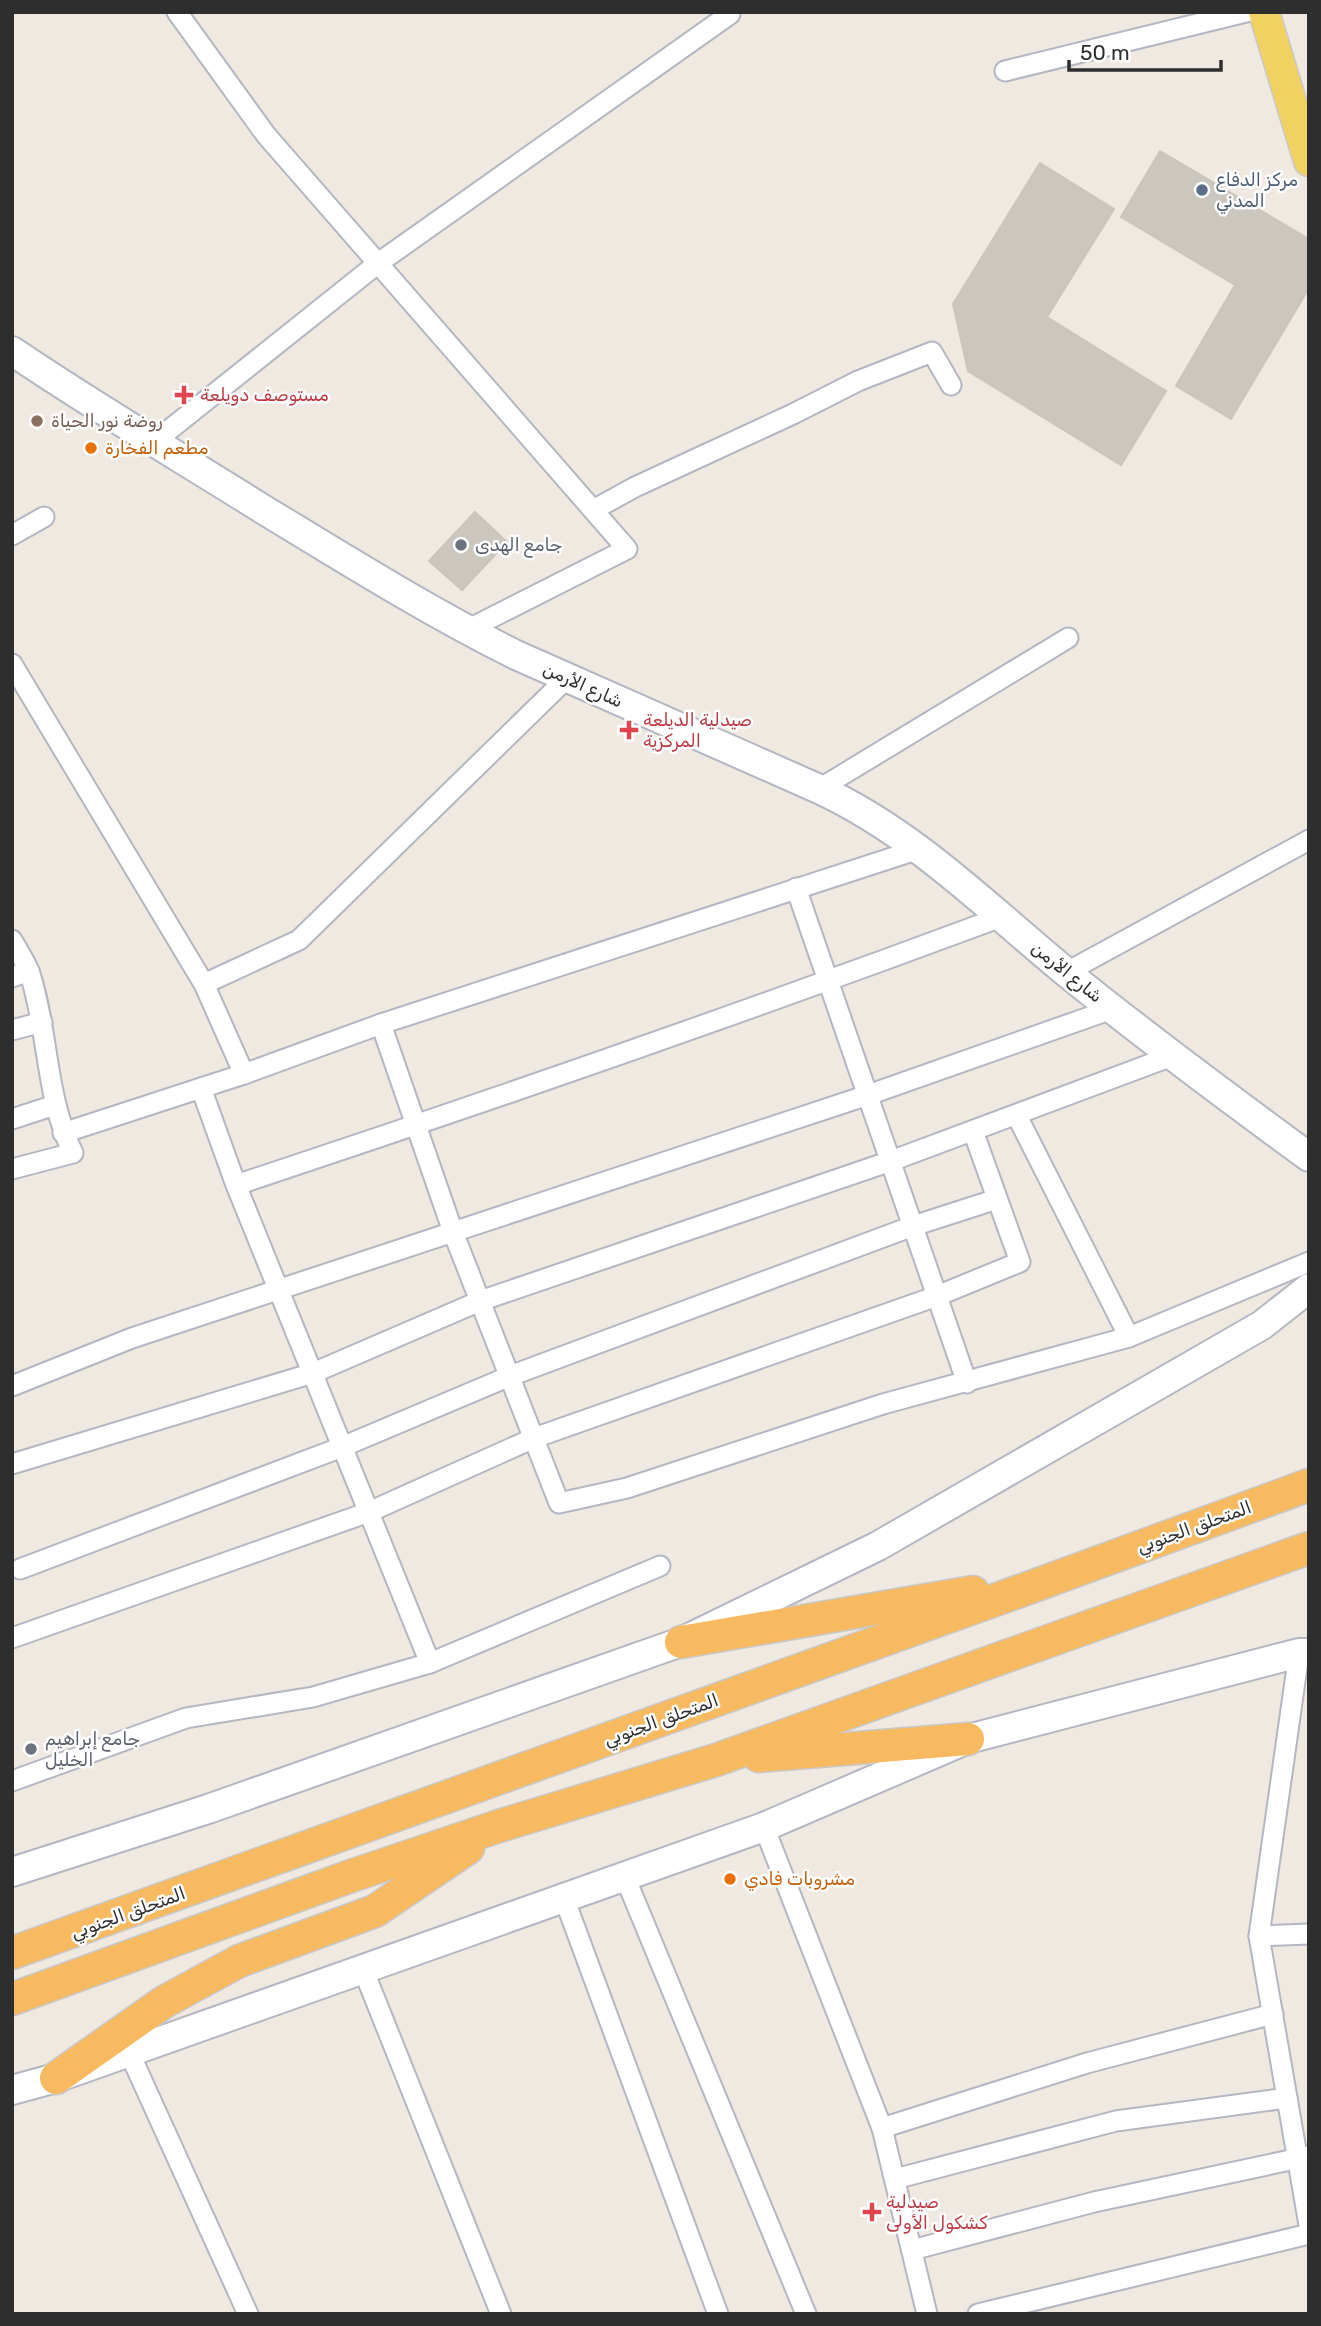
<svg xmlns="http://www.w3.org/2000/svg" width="1321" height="2326" font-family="Rubik,Cairo,sans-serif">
	<rect width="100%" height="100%" fill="#efe9e1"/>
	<!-- building -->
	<g fill="#cbc7bf" stroke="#cbc5ba" stroke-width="2">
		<polygon points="1160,151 1307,238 1309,244 1309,288 1231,419 1176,386 1235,285 1121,217"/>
		<polygon points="1040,163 1114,209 1047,317 1166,391 1121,465 968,371 953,304"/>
		<polygon points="475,512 507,542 462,590 429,561"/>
	</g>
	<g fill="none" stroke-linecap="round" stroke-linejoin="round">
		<defs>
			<g id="minor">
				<polyline points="177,12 266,135 627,549 467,630"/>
				<polyline points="1005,71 1246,12"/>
				<polyline points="154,442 377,264 730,14"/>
				<polyline points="593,510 635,487 793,414 858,381 932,352 951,385"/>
				<polyline points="12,535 44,517"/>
				<polyline points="12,664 204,984 244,1074"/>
				<polyline points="819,789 1068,638"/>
				<polyline points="796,888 967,1383"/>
				<path d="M12 940C18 951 26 962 30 974 49 1033 45 1096 73 1153L12 1169"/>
				<polyline points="1067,972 1309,840"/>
				<polyline points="12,977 29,971"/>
				<polyline points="204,984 299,940 567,678"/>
				<polyline points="381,1024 453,1232 559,1503 627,1488 883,1404 1129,1337 1309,1262"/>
				<polyline points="12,1030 42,1022"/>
				<polyline points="201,1088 236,1185 430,1663"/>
				<polyline points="1017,1116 1129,1337"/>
				<polyline points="12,1119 55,1105"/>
				<polyline points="63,1133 244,1074 381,1024 919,849"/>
				<path d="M236 1185C493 1100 748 1011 1001 917"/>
				<polyline points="12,1386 132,1338 868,1095 1112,1009"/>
				<polyline points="12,1464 313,1373 480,1301 891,1161 1172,1056"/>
				<polyline points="20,1569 342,1447 510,1376 913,1226 997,1199"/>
				<polyline points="12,1638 369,1512 534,1438 937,1296 1020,1262 973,1131"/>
				<polyline points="1299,1653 1259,1936 1309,2225"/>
				<polyline points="12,1781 186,1718 313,1697 430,1663 660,1566"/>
				<polyline points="764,1827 882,2128 927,2314"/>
				<polyline points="625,1877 806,2314"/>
				<polyline points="564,1898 718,2314"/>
				<polyline points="1259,1936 1309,1934"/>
				<polyline points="363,1969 501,2314"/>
				<polyline points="129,2052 248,2314"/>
				<polyline points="882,2128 1087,2063 1273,2014"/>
				<polyline points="895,2179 1116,2121 1287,2098"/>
				<polyline points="912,2250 1094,2202 1309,2156"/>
				<polyline points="978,2314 1309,2234"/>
			</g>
			<g id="secondary">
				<path d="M12 351C93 406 178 456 261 508 345 559 428 611 516 655L819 789C914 833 987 907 1067 973 1146 1037 1227 1097 1309 1157"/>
				<polyline points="12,1872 208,1809 681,1642 878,1546 1262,1325 1309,1288"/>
				<polyline points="12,2090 56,2078 764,1827 968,1739 1299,1653 1309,1653"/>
			</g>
			<polyline id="primary" points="1264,12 1309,161"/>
			<g id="trunk">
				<polyline points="681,1642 973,1592"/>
				<polyline points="759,1756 968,1739"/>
				<polyline points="12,1953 1031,1587 1309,1485"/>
				<polyline points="12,1999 351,1876 499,1826 716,1760 1309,1548"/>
				<polyline points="56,2078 164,2002 239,1961 375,1911 468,1848"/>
			</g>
		</defs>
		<!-- minor casing -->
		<use href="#minor" stroke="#b4b7c1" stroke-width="23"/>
		<!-- secondary casing -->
		<use href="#secondary" stroke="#b4b7c1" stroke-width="32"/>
		<!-- primary casing -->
		<use href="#primary" stroke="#c9c9c9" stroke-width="33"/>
		<!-- trunk casing -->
		<use href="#trunk" stroke="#c9c9c9" stroke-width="35"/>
		<!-- minor -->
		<use href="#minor" stroke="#fff" stroke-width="19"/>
		<!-- secondary -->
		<use href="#secondary" stroke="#fff" stroke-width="28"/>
		<!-- primary -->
		<use href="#primary" stroke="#f2d163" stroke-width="30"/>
		<!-- trunk -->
		<use href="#trunk" stroke="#f8ba60" stroke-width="32"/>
	</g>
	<!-- markers -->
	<circle fill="#5c6f8a" stroke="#fff" stroke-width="2.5" cx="1202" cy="190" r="7"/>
	<g fill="#e0444e" stroke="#fff" stroke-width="2.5">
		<path d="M180.5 384.5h7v7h7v7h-7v7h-7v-7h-7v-7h7z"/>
		<path d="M625.5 719.5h7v7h7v7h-7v7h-7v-7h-7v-7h7z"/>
		<path d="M868.5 2201.5h7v7h7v7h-7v7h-7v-7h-7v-7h7z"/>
	</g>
	<circle fill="#8d6e63" stroke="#fff" stroke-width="2.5" cx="37" cy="421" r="7"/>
	<g fill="#e8710a" stroke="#fff" stroke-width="2.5">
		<circle cx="91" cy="448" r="7"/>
		<circle cx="730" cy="1879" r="7"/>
	</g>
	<g fill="#6b7280" stroke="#fff" stroke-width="2.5">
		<circle cx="461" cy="545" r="7"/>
		<circle cx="31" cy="1749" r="7"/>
	</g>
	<g text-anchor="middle" stroke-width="5" stroke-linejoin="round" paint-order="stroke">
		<!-- service labels -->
		<g font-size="18" fill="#4e5e75" stroke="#fff" text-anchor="start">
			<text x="1216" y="186">مركز الدفاع<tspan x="1216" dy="21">المدني</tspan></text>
		</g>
		<!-- health labels -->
		<g font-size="18" fill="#be3a42" stroke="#fff" text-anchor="start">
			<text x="200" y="401">مستوصف دويلعة</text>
			<text x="643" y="726">صيدلية الديلعة<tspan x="643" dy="21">المركزية</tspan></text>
			<text x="886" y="2208">صيدلية<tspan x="886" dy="21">كشكول الأولى</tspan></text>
		</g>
		<!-- education labels -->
		<g font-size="18" fill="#785e54" stroke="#fff" text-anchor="start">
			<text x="51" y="427">روضة نور الحياة</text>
		</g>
		<!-- food labels -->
		<g font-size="18" fill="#c56008" stroke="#fff" text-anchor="start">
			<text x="105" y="454">مطعم الفخارة</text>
			<text x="744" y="1885">مشروبات فادي</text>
		</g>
		<!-- worship labels -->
		<g font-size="18" fill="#5b616d" stroke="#fff" text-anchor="start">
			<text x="475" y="551">جامع الهدى</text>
			<text x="45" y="1745">جامع إبراهيم<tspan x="45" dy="21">الخليل</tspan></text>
		</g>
		<!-- street labels -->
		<g font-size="18" fill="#2e2e2e" stroke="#fff">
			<text transform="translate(583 685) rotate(24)" y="6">شارع الأرمن</text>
			<text transform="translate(1067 972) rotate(39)" y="6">شارع الأرمن</text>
			<text transform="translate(1194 1527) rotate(-20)" y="6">المتحلق الجنوبي</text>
			<text transform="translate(661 1720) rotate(-20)" y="6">المتحلق الجنوبي</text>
			<text transform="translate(128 1913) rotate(-20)" y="6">المتحلق الجنوبي</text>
		</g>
	</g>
	<!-- border -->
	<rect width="1321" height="2326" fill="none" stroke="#2e2e2e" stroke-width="28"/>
	<!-- scale -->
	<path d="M1069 60v10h152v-10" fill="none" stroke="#2e2e2e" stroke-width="3.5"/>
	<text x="1080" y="60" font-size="21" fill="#2e2e2e" stroke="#ffffff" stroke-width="5" paint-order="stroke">50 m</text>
</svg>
